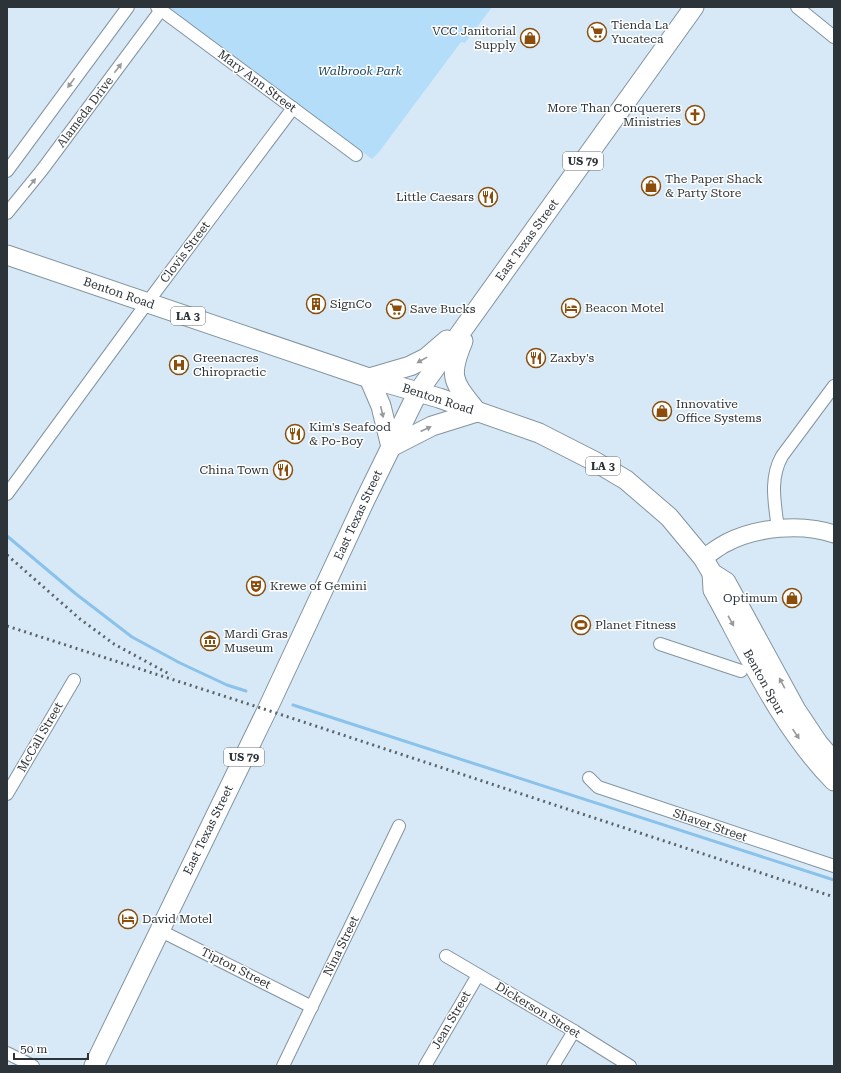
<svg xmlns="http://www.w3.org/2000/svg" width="841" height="1073" font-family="'Roboto Serif',serif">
	<rect width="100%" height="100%" fill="#d7e9f6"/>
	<!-- green -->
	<polygon fill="#b4ddfa" points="166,7 492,7 465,43 461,42 379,152 372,159"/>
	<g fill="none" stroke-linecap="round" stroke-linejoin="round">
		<!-- stream -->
		<g stroke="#8ac2eb" stroke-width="3">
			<polyline points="7,536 76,594 132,637 180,663 227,685 246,691"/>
			<polyline points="293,705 834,880"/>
		</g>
		<defs>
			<g id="street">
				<polyline points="157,7 356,155"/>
				<polyline points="797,7 834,37"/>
				<polyline points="7,171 128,7"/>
				<polyline points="7,213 42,170 161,10"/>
				<polyline points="7,494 147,303 293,108"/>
				<path d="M778 529C775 504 769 479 782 456L834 386"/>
				<polyline points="660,644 741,671"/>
				<polyline points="589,778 598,787 834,866"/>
				<polyline points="7,794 74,680"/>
				<polyline points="159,930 312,1007"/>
				<polyline points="446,956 574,1031 630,1066"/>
				<polyline points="7,1053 33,1066"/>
				<polyline points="283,1066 399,826"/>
				<polyline points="425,1066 478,975"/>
				<polyline points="553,1066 574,1031"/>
			</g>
			<path id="secondary" d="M703 558C711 553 718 547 726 543 756 527 802 523 834 534"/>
			<g id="primary">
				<polyline points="7,255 369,378 439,398 539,433 594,461 626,480 669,517 703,558 712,573 726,582 796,710 818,743 834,762"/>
				<path d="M463 341C447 379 454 382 477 412"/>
				<polyline points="369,378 410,366 426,358 447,340"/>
				<polyline points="369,378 381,406 391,447"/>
				<polyline points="391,447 432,426 477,412"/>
				<path d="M712 573 713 590C749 655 781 727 834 781"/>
				<polyline points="94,1066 267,710 365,500 418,392 694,7"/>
			</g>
		</defs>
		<!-- street casing -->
		<use href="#street" stroke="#8394a0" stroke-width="14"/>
		<!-- secondary casing -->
		<use href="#secondary" stroke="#8394a0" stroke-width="19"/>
		<!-- primary casing -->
		<use href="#primary" stroke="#8394a0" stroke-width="21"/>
		<!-- street -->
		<use href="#street" stroke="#fff" stroke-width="12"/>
		<!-- secondary -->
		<use href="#secondary" stroke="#fff" stroke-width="17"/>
		<!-- primary -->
		<use href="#primary" stroke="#fff" stroke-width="19"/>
		<!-- rail -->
		<g stroke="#5a646b" stroke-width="3" stroke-dasharray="2 4" stroke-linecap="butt">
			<polyline points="7,555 80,619 114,644 171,675"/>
			<polyline points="7,626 267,710 834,897"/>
		</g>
	</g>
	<!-- one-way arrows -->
	<defs><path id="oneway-solid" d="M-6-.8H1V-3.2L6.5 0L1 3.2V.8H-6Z"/></defs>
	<g fill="#969a9c">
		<use href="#oneway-solid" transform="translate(118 68) rotate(-53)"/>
		<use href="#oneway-solid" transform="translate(71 83) rotate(126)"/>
		<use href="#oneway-solid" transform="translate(32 183) rotate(-51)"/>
		<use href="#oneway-solid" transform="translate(422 360) rotate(151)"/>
		<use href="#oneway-solid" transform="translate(382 412) rotate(77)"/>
		<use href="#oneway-solid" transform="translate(426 429) rotate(-25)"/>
		<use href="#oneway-solid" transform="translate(731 621) rotate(61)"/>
		<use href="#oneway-solid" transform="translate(782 683) rotate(-118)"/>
		<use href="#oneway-solid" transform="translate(796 734) rotate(56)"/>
	</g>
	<!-- icons -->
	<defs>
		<symbol id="supermarket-ring" viewBox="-11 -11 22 22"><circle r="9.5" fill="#fff" stroke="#8a4d0c" stroke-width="1.5"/><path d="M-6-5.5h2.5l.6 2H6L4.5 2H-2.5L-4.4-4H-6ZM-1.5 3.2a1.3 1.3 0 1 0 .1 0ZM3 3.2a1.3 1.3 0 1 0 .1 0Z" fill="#8a4d0c"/></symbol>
		<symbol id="shop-ring" viewBox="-11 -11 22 22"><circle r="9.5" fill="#fff" stroke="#8a4d0c" stroke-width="1.5"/><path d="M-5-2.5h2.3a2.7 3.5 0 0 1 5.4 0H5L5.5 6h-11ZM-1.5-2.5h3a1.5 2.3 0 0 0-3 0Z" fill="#8a4d0c"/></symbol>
		<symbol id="church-ring" viewBox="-11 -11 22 22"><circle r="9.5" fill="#fff" stroke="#8a4d0c" stroke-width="1.5"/><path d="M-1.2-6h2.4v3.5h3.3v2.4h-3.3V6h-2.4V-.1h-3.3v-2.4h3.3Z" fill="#8a4d0c"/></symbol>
		<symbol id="restaurant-ring" viewBox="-11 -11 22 22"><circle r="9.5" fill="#fff" stroke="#8a4d0c" stroke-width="1.5"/><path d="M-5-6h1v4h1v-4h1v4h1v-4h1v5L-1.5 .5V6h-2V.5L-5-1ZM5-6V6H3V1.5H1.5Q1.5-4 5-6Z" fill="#8a4d0c"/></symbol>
		<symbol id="building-ring" viewBox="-11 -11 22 22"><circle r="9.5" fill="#fff" stroke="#8a4d0c" stroke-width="1.5"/><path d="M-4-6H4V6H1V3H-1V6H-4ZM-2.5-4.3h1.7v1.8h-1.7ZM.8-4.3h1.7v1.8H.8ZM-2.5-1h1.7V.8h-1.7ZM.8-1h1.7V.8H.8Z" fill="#8a4d0c"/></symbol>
		<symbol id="hotel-ring" viewBox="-11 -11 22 22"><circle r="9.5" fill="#fff" stroke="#8a4d0c" stroke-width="1.5"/><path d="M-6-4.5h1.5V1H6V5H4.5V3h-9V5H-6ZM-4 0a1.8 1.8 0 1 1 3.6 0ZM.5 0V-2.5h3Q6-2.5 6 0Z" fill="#8a4d0c"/></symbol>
		<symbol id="hospital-ring" viewBox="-11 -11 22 22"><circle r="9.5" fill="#fff" stroke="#8a4d0c" stroke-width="1.5"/><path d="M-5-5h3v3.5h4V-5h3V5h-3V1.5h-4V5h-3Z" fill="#8a4d0c"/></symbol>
		<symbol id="theatre-ring" viewBox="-11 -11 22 22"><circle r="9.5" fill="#fff" stroke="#8a4d0c" stroke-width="1.5"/><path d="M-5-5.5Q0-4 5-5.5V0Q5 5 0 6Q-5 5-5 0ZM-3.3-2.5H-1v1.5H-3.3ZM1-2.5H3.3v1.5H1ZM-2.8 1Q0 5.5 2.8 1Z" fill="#8a4d0c"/></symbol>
		<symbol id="stadium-ring" viewBox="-11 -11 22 22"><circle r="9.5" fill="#fff" stroke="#8a4d0c" stroke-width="1.5"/><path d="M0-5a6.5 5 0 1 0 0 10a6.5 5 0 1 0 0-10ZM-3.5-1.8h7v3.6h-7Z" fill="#8a4d0c"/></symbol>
		<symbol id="museum-ring" viewBox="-11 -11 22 22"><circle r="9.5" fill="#fff" stroke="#8a4d0c" stroke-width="1.5"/><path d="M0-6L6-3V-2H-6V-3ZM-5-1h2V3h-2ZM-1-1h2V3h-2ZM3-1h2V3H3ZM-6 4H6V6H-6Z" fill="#8a4d0c"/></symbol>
	</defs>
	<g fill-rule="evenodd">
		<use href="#supermarket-ring" x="586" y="21" width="22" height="22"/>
		<use href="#shop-ring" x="519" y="27" width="22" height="22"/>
		<use href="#church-ring" x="684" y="104" width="22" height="22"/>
		<use href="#shop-ring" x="640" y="175" width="22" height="22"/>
		<use href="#restaurant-ring" x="477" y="186" width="22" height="22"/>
		<use href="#building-ring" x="305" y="293" width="22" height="22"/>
		<use href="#hotel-ring" x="560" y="297" width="22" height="22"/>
		<use href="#supermarket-ring" x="385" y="298" width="22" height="22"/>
		<use href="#restaurant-ring" x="525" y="347" width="22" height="22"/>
		<use href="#hospital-ring" x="168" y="354" width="22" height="22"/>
		<use href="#shop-ring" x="651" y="400" width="22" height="22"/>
		<use href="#restaurant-ring" x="284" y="423" width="22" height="22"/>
		<use href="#restaurant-ring" x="272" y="459" width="22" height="22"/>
		<use href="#theatre-ring" x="245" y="575" width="22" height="22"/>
		<use href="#shop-ring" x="781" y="587" width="22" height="22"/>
		<use href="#stadium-ring" x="570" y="614" width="22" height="22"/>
		<use href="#museum-ring" x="199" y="630" width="22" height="22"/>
		<use href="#hotel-ring" x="117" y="908" width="22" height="22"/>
	</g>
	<g text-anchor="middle" stroke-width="3" stroke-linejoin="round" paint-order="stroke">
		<!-- shield labels -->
		<g fill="#fff" stroke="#6c7174" stroke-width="1">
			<rect x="563" y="152" width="40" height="18" rx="3"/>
			<rect x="171" y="307" width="34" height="18" rx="3"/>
			<rect x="586" y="457" width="34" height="18" rx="3"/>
			<rect x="224" y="748" width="40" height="18" rx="3"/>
		</g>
		<g font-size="11" font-weight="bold" fill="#2d3439">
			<text x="583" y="165">US 79</text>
			<text x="188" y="320">LA 3</text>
			<text x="603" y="470">LA 3</text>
			<text x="244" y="761">US 79</text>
		</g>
		<!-- poi labels -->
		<g font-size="12" fill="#2d3439" stroke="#fff" text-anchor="start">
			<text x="611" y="29">Tienda La<tspan x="611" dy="14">Yucateca</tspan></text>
			<text x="516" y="35" text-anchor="end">VCC Janitorial<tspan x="516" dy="14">Supply</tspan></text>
			<text x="681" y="112" text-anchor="end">More Than Conquerers<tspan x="681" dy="14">Ministries</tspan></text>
			<text x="665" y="183">The Paper Shack<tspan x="665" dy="14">&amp; Party Store</tspan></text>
			<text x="474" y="201" text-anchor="end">Little Caesars</text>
			<text x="330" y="308">SignCo</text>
			<text x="585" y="312">Beacon Motel</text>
			<text x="410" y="313">Save Bucks</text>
			<text x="193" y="362">Greenacres<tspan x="193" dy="14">Chiropractic</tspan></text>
			<text x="550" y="362">Zaxby's</text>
			<text x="676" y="408">Innovative<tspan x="676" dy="14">Office Systems</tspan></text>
			<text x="309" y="431">Kim's Seafood<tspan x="309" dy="14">&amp; Po-Boy</tspan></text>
			<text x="269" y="474" text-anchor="end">China Town</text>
			<text x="270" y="590">Krewe of Gemini</text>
			<text x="778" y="602" text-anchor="end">Optimum</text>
			<text x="595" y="629">Planet Fitness</text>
			<text x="224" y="638">Mardi Gras<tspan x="224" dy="14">Museum</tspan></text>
			<text x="142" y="923">David Motel</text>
		</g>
		<!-- park labels -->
		<g font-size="12" font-style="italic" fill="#18435f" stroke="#fff">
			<text x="360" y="75">Walbrook Park</text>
		</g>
		<!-- street labels -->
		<g font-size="12" fill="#2d3439" stroke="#fff">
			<text transform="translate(257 81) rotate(37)" y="4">Mary Ann Street</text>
			<text transform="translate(85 112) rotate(-53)" y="4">Alameda Drive</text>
			<text transform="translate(527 240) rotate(-54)" y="4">East Texas Street</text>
			<text transform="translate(185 252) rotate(-53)" y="4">Clovis Street</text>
			<text transform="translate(119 293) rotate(19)" y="4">Benton Road</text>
			<text transform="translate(438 399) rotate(18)" y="4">Benton Road</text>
			<text transform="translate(358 515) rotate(-65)" y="4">East Texas Street</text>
			<text transform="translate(764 682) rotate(61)" y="4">Benton Spur</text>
			<text transform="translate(40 737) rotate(-60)" y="4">McCall Street</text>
			<text transform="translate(710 825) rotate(19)" y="4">Shaver Street</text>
			<text transform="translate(208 830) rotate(-64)" y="4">East Texas Street</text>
			<text transform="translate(341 946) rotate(-64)" y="4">Nina Street</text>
			<text transform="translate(236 968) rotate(27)" y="4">Tipton Street</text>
			<text transform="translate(538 1010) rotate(31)" y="4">Dickerson Street</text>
			<text transform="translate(451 1020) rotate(-60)" y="4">Jean Street</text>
		</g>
	</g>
	<!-- border -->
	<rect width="841" height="1073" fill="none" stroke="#2d3439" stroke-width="16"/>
	<!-- scale -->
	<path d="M14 1053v6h74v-6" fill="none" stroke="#2d3439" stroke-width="2"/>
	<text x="20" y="1053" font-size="12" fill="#2d3439" stroke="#ffffff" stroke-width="3" paint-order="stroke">50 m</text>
</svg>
